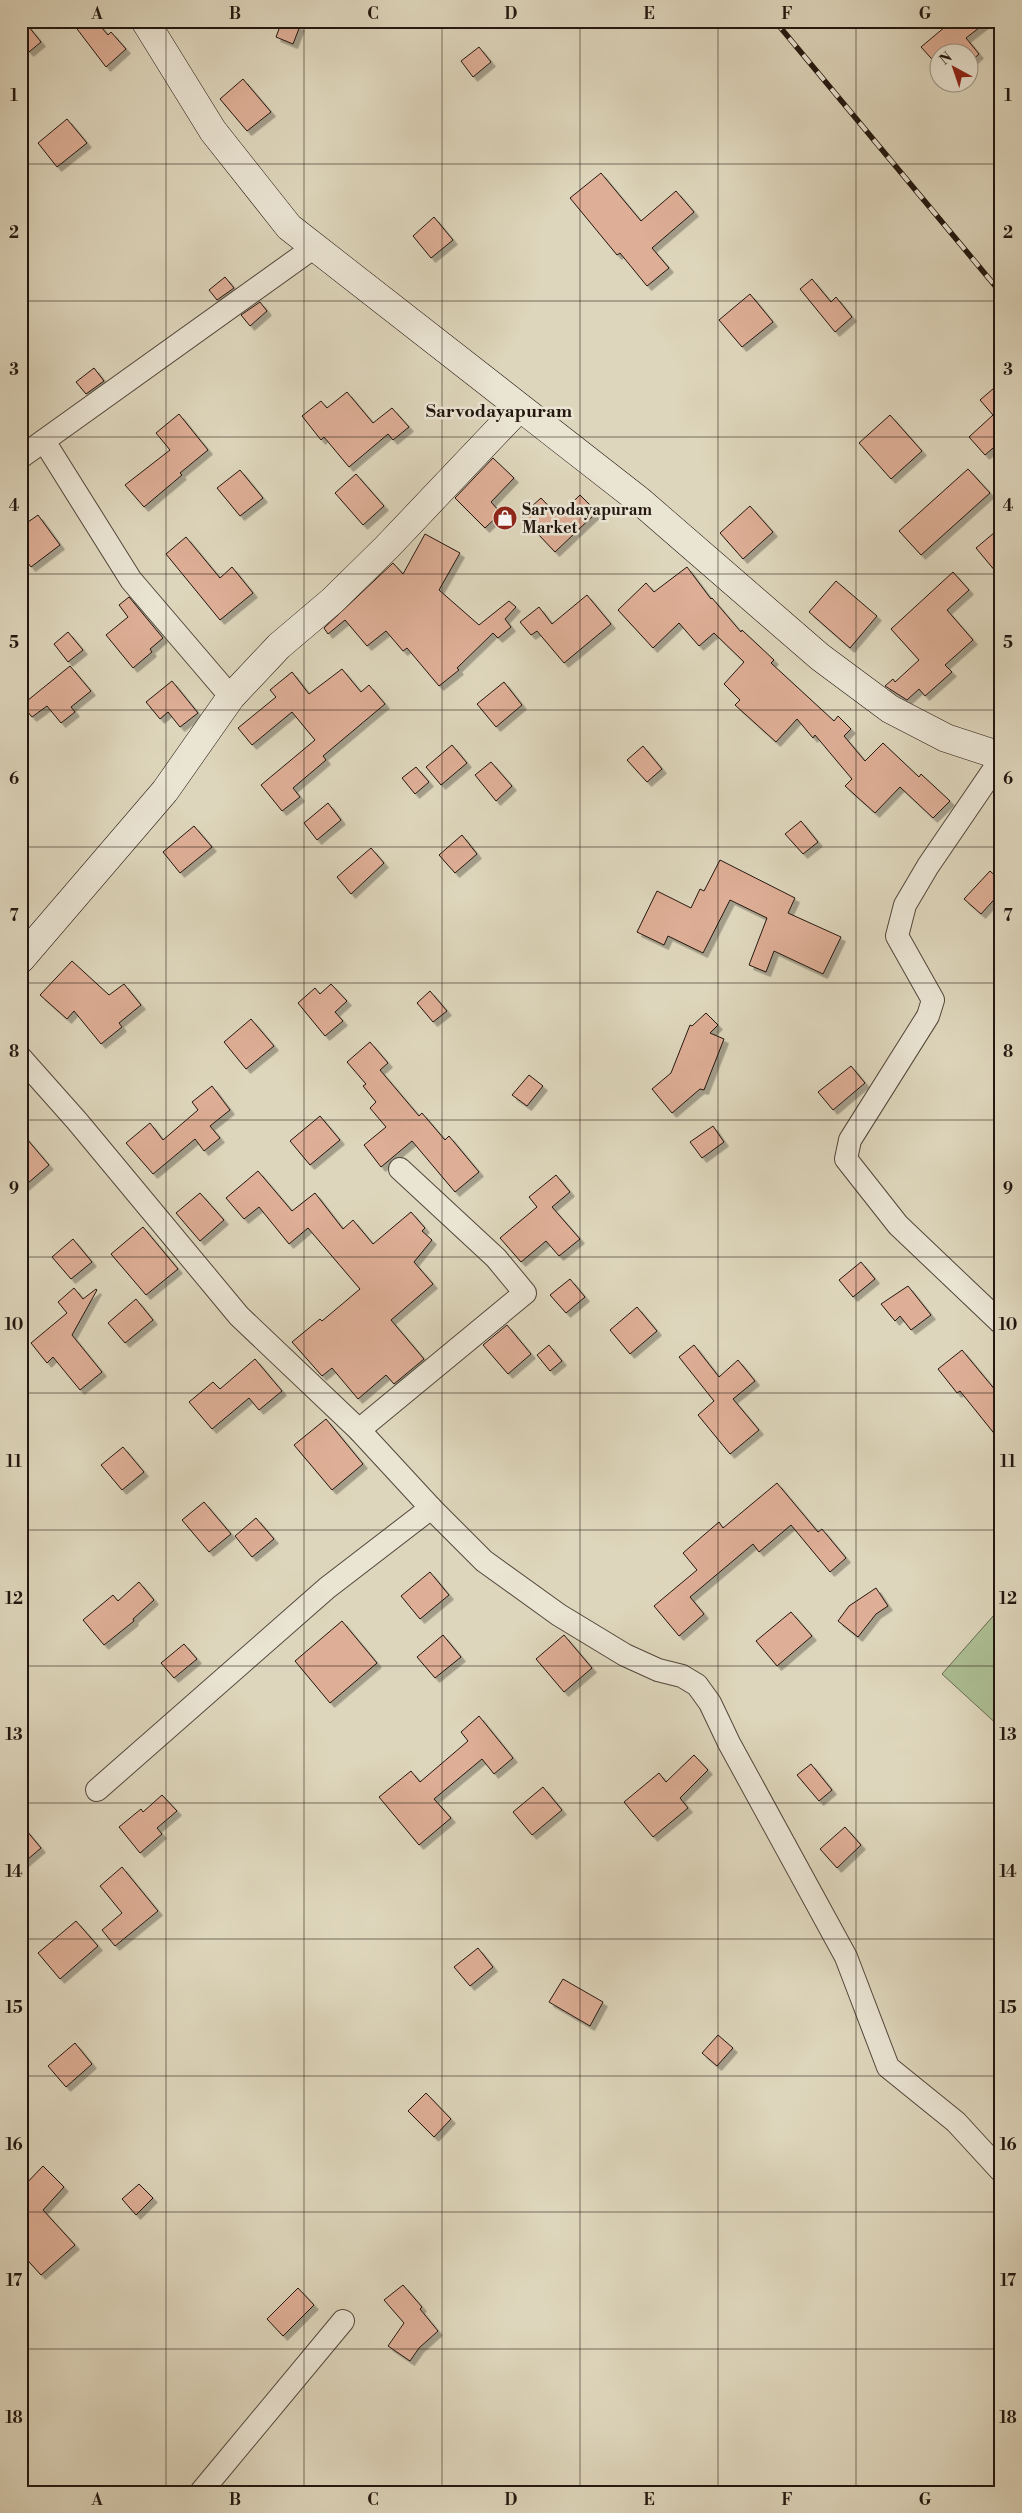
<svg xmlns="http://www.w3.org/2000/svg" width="1022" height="2513" font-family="'Libre Bodoni',serif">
	<defs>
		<filter id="shadow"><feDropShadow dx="4.5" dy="4.5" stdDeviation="0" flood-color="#0004"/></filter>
	</defs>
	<rect width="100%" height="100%" fill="#ded6bc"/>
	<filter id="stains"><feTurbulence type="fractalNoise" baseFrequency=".004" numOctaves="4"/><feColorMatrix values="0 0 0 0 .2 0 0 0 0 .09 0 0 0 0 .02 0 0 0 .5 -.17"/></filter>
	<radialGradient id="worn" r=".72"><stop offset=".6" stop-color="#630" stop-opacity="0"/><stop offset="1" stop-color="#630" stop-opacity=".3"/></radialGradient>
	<!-- green -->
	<polygon fill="#adbf94" stroke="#686b52" points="994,1615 1001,1619 1001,1728 942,1674"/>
	<!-- building -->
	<g fill="#deae96" stroke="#231710" filter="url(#shadow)">
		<polygon points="21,21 24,21 41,42 29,52 21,43"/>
		<polygon points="71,21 96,21 108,35 111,32 126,49 106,67"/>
		<polygon points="282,21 300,26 293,44 276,37"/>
		<polygon points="952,21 988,21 966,38 979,54 970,62 970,52 940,52 940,68 921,47"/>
		<polygon points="479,47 491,62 473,77 461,61"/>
		<polygon points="243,79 271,112 247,131 220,99"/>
		<polygon points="67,119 87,143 57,167 38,143"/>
		<polygon points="601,173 641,221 676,191 694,212 652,248 669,268 647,286 620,253 617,255 570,198"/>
		<polygon points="434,217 453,240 431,258 413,236"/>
		<polygon points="225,277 234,288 217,300 209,290"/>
		<polygon points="812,279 831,302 836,297 852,317 835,332 800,289"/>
		<polygon points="750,294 773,322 742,347 719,320"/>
		<polygon points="260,302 267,311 250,326 241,315"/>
		<polygon points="94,368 104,381 86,394 76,382"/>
		<polygon points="1001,382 1001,441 985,455 969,437 993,415 980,400"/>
		<polygon points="347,392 373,423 392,408 409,427 393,440 388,434 349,467 324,437 321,440 302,416 321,401 327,408"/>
		<polygon points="179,414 208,450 180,473 182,475 144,507 125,485 170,450 156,433"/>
		<polygon points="890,415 922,451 891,479 859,443"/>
		<polygon points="493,458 514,478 491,502 501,513 485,528 455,498"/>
		<polygon points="968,469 990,493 921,555 899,531"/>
		<polygon points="240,470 263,498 240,516 217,488"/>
		<polygon points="356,474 384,506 363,525 335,493"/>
		<polygon points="580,495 597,512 555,552 521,516 541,498 558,516"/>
		<polygon points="750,506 773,532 743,559 720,533"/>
		<polygon points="38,515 60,545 31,567 21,554 21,527"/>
		<polygon points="1001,527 1001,578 976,548"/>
		<polygon points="425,534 460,553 439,590 479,625 509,601 516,607 505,619 511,627 498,638 493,633 457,668 459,670 439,686 407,648 403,651 386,631 367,646 345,620 328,634 324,628 393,563 403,574"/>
		<polygon points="186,537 220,578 232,567 253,593 220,620 166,554"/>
		<polygon points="687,567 711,599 712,598 741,632 742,630 774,660 771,663 834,721 838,716 851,729 844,736 865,761 883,743 919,777 921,774 950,801 933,818 900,787 875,813 845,786 852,779 815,735 813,738 797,719 776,742 735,705 740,700 724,684 744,662 714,633 699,646 679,623 653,648 618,610 646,583 654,592"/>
		<polygon points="953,572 969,590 947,610 973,640 945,665 952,672 925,696 919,689 907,700 885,686 893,679 895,682 919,660 891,629"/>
		<polygon points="836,581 877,616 850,648 809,612"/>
		<polygon points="587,595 611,624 564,663 537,631 531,635 520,622 539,607 552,624"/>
		<polygon points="129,597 163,638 150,649 152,652 133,668 106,635 128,617 119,605"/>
		<polygon points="68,632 83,650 68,662 54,644"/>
		<polygon points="70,666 91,691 71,707 75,712 61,723 47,706 32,717 22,705"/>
		<polygon points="342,669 361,692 369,685 385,704 323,756 326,760 293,788 300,797 282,811 261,785 315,740 292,712 252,745 238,728 276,697 270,690 292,672 309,694"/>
		<polygon points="172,681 198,713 180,727 168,712 160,719 146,702"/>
		<polygon points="504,682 522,705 496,727 477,704"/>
		<polygon points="452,745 467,763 441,785 426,767"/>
		<polygon points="643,746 662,769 647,782 627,760"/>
		<polygon points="491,762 512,786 496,801 475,775"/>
		<polygon points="416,767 429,782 415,794 402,778"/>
		<polygon points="328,803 341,820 317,840 304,823"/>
		<polygon points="801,821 818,842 803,854 785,834"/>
		<polygon points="194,826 212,847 180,873 163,852"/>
		<polygon points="462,835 477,854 455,873 439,855"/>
		<polygon points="371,848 384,863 351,894 337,877"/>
		<polygon points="720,860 795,898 788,913 841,937 823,974 774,951 766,972 749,965 767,918 730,900 703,953 668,936 664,945 637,932 657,891 691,908 700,889 704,891"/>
		<polygon points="990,871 1001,881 1001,892 981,914 964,899"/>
		<polygon points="72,961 109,995 124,984 141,1005 119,1023 122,1027 101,1044 74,1011 67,1019 40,995"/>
		<polygon points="331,984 347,1001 335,1012 343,1021 325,1036 298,1003 315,988 320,994"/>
		<polygon points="430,991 447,1011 433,1022 417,1003"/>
		<polygon points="706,1013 718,1025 710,1033 724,1039 704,1090 700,1089 672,1113 652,1089 671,1073 690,1025 692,1026"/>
		<polygon points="251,1019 274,1046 246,1069 224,1042"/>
		<polygon points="370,1042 388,1063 380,1070 419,1116 422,1113 445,1140 449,1136 479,1172 455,1192 412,1141 381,1167 364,1145 386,1127 370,1108 376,1102 363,1086 366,1084 347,1062"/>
		<polygon points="851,1066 865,1083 833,1110 818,1092"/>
		<polygon points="529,1075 543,1086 527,1106 512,1095"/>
		<polygon points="212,1086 230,1110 210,1126 220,1138 204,1151 195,1139 153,1174 126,1143 150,1123 163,1140 198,1110 192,1102"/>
		<polygon points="320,1116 340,1140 310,1165 290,1141"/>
		<polygon points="713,1126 724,1142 702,1158 690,1142"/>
		<polygon points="21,1132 49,1165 21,1189"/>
		<polygon points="258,1171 292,1211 315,1193 343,1229 353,1220 373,1244 411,1212 425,1228 422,1231 432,1240 414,1262 433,1284 391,1320 424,1359 394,1384 386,1375 358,1399 332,1368 322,1376 292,1342 320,1319 322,1321 360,1289 308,1228 289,1244 259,1207 244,1219 226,1198"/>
		<polygon points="556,1175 570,1192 552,1207 580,1239 559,1256 546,1241 521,1262 500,1238 537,1207 529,1197"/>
		<polygon points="200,1193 224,1220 200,1241 176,1213"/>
		<polygon points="143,1227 178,1269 146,1295 111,1254"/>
		<polygon points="73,1239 92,1262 71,1279 52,1257"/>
		<polygon points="861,1262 875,1279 853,1297 839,1280"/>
		<polygon points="570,1279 585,1297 566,1313 550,1295"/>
		<polygon points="908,1286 931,1315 911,1330 900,1316 895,1321 881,1304"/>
		<polygon points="74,1288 83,1299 96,1289 97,1290 72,1335 102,1372 80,1390 53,1357 47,1363 31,1343 67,1313 58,1302"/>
		<polygon points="136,1299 153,1320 125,1343 108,1323"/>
		<polygon points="637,1307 657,1331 630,1354 610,1330"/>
		<polygon points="507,1325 531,1354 508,1374 483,1345"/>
		<polygon points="549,1345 562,1361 550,1371 537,1355"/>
		<polygon points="694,1345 719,1377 738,1360 755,1381 733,1399 759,1430 730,1454 698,1415 714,1401 679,1357"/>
		<polygon points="962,1350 1001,1397 1001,1442 960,1391 957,1393 938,1369"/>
		<polygon points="255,1359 282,1391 259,1410 249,1398 212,1429 189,1402 213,1382 220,1389"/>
		<polygon points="326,1419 363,1464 332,1490 294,1445"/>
		<polygon points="123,1447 144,1472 122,1490 101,1465"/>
		<polygon points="777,1483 818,1532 822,1529 846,1558 830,1572 791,1525 759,1552 753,1544 690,1597 704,1614 679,1636 654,1606 697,1570 683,1553 719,1522 723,1528"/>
		<polygon points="204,1502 231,1534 209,1552 182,1520"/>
		<polygon points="256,1518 274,1539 252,1557 235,1536"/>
		<polygon points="430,1572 449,1595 420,1619 401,1596"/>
		<polygon points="139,1582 154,1600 133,1619 134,1621 104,1645 83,1620 113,1595 118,1601"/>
		<polygon points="876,1588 888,1606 876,1614 858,1637 838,1621 849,1606"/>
		<polygon points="791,1612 812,1636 777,1666 756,1641"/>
		<polygon points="342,1621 377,1663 330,1703 295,1661"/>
		<polygon points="443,1635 461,1657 435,1678 417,1657"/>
		<polygon points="564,1635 592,1668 564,1692 536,1659"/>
		<polygon points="184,1644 197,1659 174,1678 161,1663"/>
		<polygon points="479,1716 513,1758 494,1774 482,1759 434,1799 451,1818 419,1845 379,1797 411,1771 420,1782 468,1741 461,1732"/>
		<polygon points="694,1755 708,1770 680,1798 688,1808 653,1837 624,1802 659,1773 666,1782"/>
		<polygon points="811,1764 832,1790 819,1801 797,1775"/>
		<polygon points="543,1787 562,1810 532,1835 513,1812"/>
		<polygon points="162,1795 177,1811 157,1828 162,1834 140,1853 119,1827 141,1809 143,1812"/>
		<polygon points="21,1824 41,1848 21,1865"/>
		<polygon points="845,1827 861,1845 837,1868 820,1849"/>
		<polygon points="122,1867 158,1911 115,1946 102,1930 122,1913 100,1886"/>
		<polygon points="76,1921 98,1946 60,1979 38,1953"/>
		<polygon points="478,1948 493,1967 470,1986 454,1967"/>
		<polygon points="563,1979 603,2002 590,2026 549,2002"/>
		<polygon points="718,2035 733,2048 717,2066 702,2053"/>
		<polygon points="75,2043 92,2064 66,2087 48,2066"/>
		<polygon points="426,2093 451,2119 434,2137 408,2111"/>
		<polygon points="43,2166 64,2187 43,2210 75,2245 41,2275 21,2253 21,2189"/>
		<polygon points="139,2184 153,2198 136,2215 122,2199"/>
		<polygon points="403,2285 422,2307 420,2309 438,2331 419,2348 410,2361 388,2346 404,2323 384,2300"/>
		<polygon points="298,2288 314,2305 283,2336 267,2319"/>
	</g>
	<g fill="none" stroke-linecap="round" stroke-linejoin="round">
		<defs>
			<g id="street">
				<polyline points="44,441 131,580 231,697"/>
				<polyline points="21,457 313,248"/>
				<polyline points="1001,759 928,866 905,905 897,936 933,1000 928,1016 850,1140 846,1159 898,1225 1001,1323"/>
				<polyline points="21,1058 77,1121 239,1316 359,1430 431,1508 484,1561 559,1615 625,1655 658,1670 682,1676 697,1685 710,1703 729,1743 846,1957 888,2067 956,2122 1001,2171"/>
				<polyline points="359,1430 525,1293 496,1258 400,1169"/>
				<polyline points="97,1790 327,1588 431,1508"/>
				<polyline points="201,2492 343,2321"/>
			</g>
			<g id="secondary">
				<polyline points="145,21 213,131 289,227 640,501 820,657 890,709 946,738 1001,756"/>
				<polyline points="21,959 165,791 231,697 279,646 332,601 387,547 519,408"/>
			</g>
		</defs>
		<!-- street casing -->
		<use href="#street" stroke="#52473b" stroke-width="24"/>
		<!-- secondary casing -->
		<use href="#secondary" stroke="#231710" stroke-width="29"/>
		<!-- street -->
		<use href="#street" stroke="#eae4d3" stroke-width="22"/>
		<!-- secondary -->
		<use href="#secondary" stroke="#eae4d3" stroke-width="28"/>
		<defs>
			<polyline id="rail" points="775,21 1001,293"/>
		</defs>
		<!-- rail casing -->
		<use href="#rail" stroke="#231710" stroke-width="5.5"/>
		<!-- rail -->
		<use href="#rail" stroke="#eae4d3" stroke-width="4" stroke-dasharray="11" stroke-linecap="butt"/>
	</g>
	<!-- grid -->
	<path fill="none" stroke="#231710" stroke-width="1" stroke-opacity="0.55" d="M166 21V2492M304 21V2492M442 21V2492M580 21V2492M718 21V2492M856 21V2492M21 164H1001M21 301H1001M21 437H1001M21 574H1001M21 710H1001M21 847H1001M21 983H1001M21 1120H1001M21 1257H1001M21 1393H1001M21 1530H1001M21 1666H1001M21 1803H1001M21 1939H1001M21 2076H1001M21 2212H1001M21 2349H1001"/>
	<!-- icons -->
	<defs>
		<symbol id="shop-disc" viewBox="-11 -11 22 22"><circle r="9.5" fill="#8f2418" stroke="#eae4d3"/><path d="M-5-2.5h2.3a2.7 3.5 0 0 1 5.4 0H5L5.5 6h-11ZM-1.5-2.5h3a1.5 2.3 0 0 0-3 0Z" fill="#fff"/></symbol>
	</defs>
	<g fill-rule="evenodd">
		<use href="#shop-disc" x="491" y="504" width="28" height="28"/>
	</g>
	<g text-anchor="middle" stroke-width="5" stroke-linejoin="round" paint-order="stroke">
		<!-- poi labels -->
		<g font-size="16" font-weight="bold" fill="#231710" stroke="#eae4d3" text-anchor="start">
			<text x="522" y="515">Sarvodayapuram<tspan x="522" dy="18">Market</tspan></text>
		</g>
		<!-- neighbourhood labels -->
		<g font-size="18" font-weight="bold" fill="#231710" stroke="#eae4d3">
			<text x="499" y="417">Sarvodayapuram</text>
		</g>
	</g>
	<!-- margin -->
	<rect width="1022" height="2513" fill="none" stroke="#ded6bc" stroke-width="55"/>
	<!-- north arrow -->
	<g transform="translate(954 68) rotate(320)"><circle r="24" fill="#eae4d3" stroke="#9a9285"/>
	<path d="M0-4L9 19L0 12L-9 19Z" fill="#8f2418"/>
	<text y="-8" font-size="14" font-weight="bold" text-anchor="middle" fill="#231710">N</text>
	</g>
	<rect x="28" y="28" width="966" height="2458" fill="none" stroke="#231710" stroke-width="2"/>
	<g font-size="16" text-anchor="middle" font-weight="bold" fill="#231710">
		<text x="97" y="19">A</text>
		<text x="235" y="19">B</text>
		<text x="373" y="19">C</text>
		<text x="511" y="19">D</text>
		<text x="649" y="19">E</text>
		<text x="787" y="19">F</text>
		<text x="925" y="19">G</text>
		<text x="14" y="101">1</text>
		<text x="1008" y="101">1</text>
		<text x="14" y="238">2</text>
		<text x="1008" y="238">2</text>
		<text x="14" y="375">3</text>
		<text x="1008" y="375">3</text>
		<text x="14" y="511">4</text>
		<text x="1008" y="511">4</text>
		<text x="14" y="648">5</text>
		<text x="1008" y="648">5</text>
		<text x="14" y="784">6</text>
		<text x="1008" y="784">6</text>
		<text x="14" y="921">7</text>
		<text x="1008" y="921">7</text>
		<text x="14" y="1057">8</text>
		<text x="1008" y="1057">8</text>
		<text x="14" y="1194">9</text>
		<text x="1008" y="1194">9</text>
		<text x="14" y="1330">10</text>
		<text x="1008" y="1330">10</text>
		<text x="14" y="1467">11</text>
		<text x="1008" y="1467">11</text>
		<text x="14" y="1604">12</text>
		<text x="1008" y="1604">12</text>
		<text x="14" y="1740">13</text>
		<text x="1008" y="1740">13</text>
		<text x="14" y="1877">14</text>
		<text x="1008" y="1877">14</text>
		<text x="14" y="2013">15</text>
		<text x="1008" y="2013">15</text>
		<text x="14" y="2150">16</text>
		<text x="1008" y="2150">16</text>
		<text x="14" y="2286">17</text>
		<text x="1008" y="2286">17</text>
		<text x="14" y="2423">18</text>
		<text x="1008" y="2423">18</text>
		<text x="97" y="2505">A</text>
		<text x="235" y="2505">B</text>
		<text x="373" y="2505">C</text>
		<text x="511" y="2505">D</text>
		<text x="649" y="2505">E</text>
		<text x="787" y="2505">F</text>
		<text x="925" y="2505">G</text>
	</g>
	<rect width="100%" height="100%" filter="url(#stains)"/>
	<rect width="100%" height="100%" fill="url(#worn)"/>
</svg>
